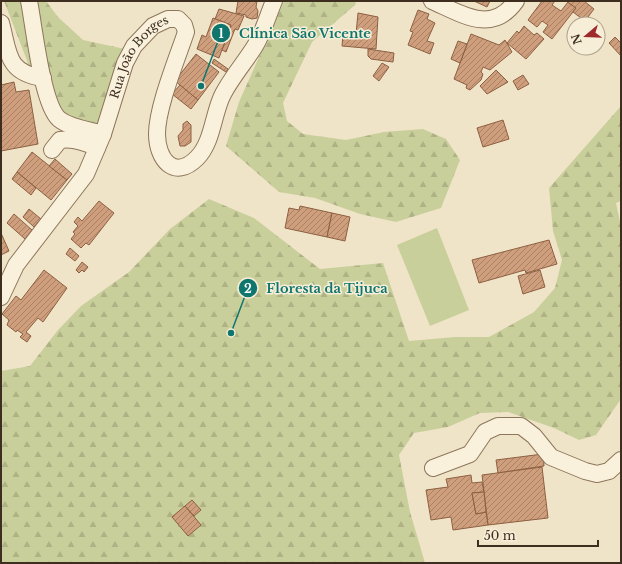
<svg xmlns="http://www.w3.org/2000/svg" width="622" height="564" font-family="'Libre Baskerville',serif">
	<defs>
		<pattern id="forest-firs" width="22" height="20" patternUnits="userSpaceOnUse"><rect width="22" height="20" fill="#c9cf9b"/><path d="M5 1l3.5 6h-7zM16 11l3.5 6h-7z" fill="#aeb285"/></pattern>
		<pattern id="building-hatch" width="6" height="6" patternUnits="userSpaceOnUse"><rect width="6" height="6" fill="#cf9f7d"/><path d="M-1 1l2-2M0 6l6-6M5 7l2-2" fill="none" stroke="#a98266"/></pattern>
	</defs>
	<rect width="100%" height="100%" fill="#f0e4c8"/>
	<!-- green -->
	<polygon fill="#c9cf9b" points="437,228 469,310 430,326 397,245"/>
	<!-- forest -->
	<g fill="url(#forest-firs)">
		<polygon points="4,1 46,1 58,17 83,40 125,49 119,89 95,129 51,114 33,76"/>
		<polygon points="284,1 356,1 355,5 312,42 283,103 287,121 303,134 346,140 384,132 423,129 446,139 460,160 441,208 396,222 360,214 315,198 279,192 226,146 239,102"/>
		<polygon points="621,106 621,201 616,203 621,226 621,399 596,435 579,440 554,428 508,412 480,413 448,427 414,433 399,455 410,512 425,563 1,563 1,371 30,366 58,330 81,306 129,272 170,229 209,199 254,218 320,269 383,263 409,341 455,337 489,337 534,312 555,288 562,260 553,231 549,188"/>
	</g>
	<!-- building -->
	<g fill="url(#building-hatch)" stroke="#8d5f41">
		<polygon points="238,1 257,1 256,7 258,11 257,18 252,19 246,17 246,15 236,13"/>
		<polygon points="474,1 490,1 487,7"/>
		<polygon points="542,1 555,1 552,5 561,11 568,2 576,8 552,39 543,32 548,25 542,21 537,27 528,20"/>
		<polygon points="566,1 584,1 594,9 585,21 573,12 576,8"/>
		<polygon points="219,9 244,16 238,30 235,29 226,52 222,50 231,25 215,19"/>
		<polygon points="418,10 429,14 427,19 435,23 427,41 434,43 430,54 408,45 413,32 410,31"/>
		<polygon points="358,13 378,17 376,49 342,46 343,34 356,34"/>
		<polygon points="213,18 231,25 219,58 197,49 202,35 206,37"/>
		<polygon points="524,26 534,35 537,33 544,39 526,59 507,43 517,31 519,33"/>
		<polygon points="471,34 499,45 505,40 512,52 490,70 483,67 481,72 483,74 481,80 470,90 466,88 467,85 454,79"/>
		<polygon points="615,37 621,43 621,56 609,43"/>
		<polygon points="458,41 467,44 460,63 451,59"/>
		<polygon points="368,49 394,53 393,62 371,59 368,56"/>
		<polygon points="196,54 219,72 198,100 175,81"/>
		<polygon points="214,59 228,69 226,72 212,63"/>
		<polygon points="382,63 389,67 379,81 373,76"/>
		<polygon points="496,70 508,82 487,94 480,86"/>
		<polygon points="523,75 529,84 518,90 513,81"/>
		<polygon points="14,82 16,92 29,90 38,144 1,151 1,85"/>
		<polygon points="180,85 198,100 191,109 172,94"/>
		<polygon points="503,120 509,139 483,147 477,128"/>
		<polygon points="187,121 191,125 191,142 185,146 180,146 178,136 183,130 183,124"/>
		<polygon points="32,152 67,180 51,200 17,172"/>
		<polygon points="55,159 72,174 67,180 49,166"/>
		<polygon points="17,172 36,188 31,195 12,179"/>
		<polygon points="99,201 114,213 89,245 86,243 81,248 71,239 75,234 73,232 78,226 74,222 78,217 82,221"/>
		<polygon points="300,206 332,213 327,237 285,228 289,208 299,210"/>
		<polygon points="29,209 41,219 34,227 23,217"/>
		<polygon points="332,213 350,217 345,241 327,237"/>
		<polygon points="14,214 32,230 25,239 7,223"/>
		<polygon points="1,233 9,251 1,255"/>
		<polygon points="549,240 557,264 526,273 525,270 479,283 472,260"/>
		<polygon points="70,248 79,256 75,261 66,254"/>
		<polygon points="82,262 88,267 84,272 82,270 79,273 76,270"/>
		<polygon points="44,270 67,288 43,322 38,318 26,332 31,336 27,342 20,337 23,334 17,330 16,332 7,325 9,320 2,314 16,296 21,300"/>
		<polygon points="540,270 545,287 523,294 518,276"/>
		<polygon points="543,454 544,466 498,473 496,460"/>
		<polygon points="542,467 548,518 488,525 482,475"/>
		<polygon points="471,475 472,483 482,482 484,492 472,493 476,514 486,512 488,525 453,530 451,517 431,520 426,490 448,487 446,479"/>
		<polygon points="484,492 486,512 476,514 472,493"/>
		<polygon points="192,500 201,510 194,516 185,506"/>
		<polygon points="185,506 201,525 188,536 172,517"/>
	</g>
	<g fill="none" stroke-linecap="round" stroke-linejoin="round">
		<defs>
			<g id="minor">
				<path d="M29 1C34 26 42 104 59 119 70 128 90 130 103 134"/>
				<path d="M432 1C462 14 492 35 516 1"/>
				<path d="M1 23C9 52 6 73 43 78"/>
				<path d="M52 150 60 140C73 138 85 142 97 148"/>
				<path id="s1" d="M1 297 16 265 86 174 103 134 125 63 134 46 153 26 168 19H178L184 25 186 32C177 59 157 107 157 134 157 159 174 181 197 158 213 142 213 113 223 94 232 77 245 62 255 46 263 33 268 15 274 1"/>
				<polyline points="433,468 470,454 485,432 498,426 521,426 534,436 551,457 585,471 597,474 609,471 621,460"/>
			</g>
		</defs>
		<!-- minor casing -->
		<use href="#minor" stroke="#8d765c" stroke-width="18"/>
		<!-- minor -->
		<use href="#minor" stroke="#faf1dc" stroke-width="16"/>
	</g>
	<g text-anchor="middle" stroke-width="3" stroke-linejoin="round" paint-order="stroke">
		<!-- street labels -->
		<g font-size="12" fill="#3d2e20" stroke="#f7eed8">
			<text dy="4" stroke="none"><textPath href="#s1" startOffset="281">Rua João Borges</textPath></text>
		</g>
	</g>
	<!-- callouts -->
	<path fill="none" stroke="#0f766e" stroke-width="1.5" d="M201 86L221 33M231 333L248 288"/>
	<g fill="#0f766e" stroke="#f7eed8" stroke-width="1.5">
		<circle cx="201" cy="86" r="4"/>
		<circle cx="231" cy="333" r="4"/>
		<circle cx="221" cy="33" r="10"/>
		<circle cx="248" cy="288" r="10"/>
	</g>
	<g font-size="12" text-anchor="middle" font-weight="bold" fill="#fff">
		<text x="221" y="38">1</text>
		<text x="248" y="293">2</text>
	</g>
	<g font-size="13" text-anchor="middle" font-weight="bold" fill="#0f766e" stroke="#f7eed8" stroke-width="3" stroke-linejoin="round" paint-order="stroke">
		<text x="305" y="38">Clínica São Vicente</text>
		<text x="327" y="293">Floresta da Tijuca</text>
	</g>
	<!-- border -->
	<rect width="622" height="564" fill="none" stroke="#3d2e20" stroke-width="4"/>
	<!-- north arrow -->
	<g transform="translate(586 36) rotate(251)"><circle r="19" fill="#f7eed8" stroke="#ada18e"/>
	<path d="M0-3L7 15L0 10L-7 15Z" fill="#9e2a2b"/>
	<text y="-6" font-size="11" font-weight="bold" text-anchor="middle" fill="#3d2e20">N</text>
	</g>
	<!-- scale -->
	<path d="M478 540v6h120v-6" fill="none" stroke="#3d2e20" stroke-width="2"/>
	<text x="484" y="540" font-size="12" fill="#3d2e20" stroke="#f7eed8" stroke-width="3" paint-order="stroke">50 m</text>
</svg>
